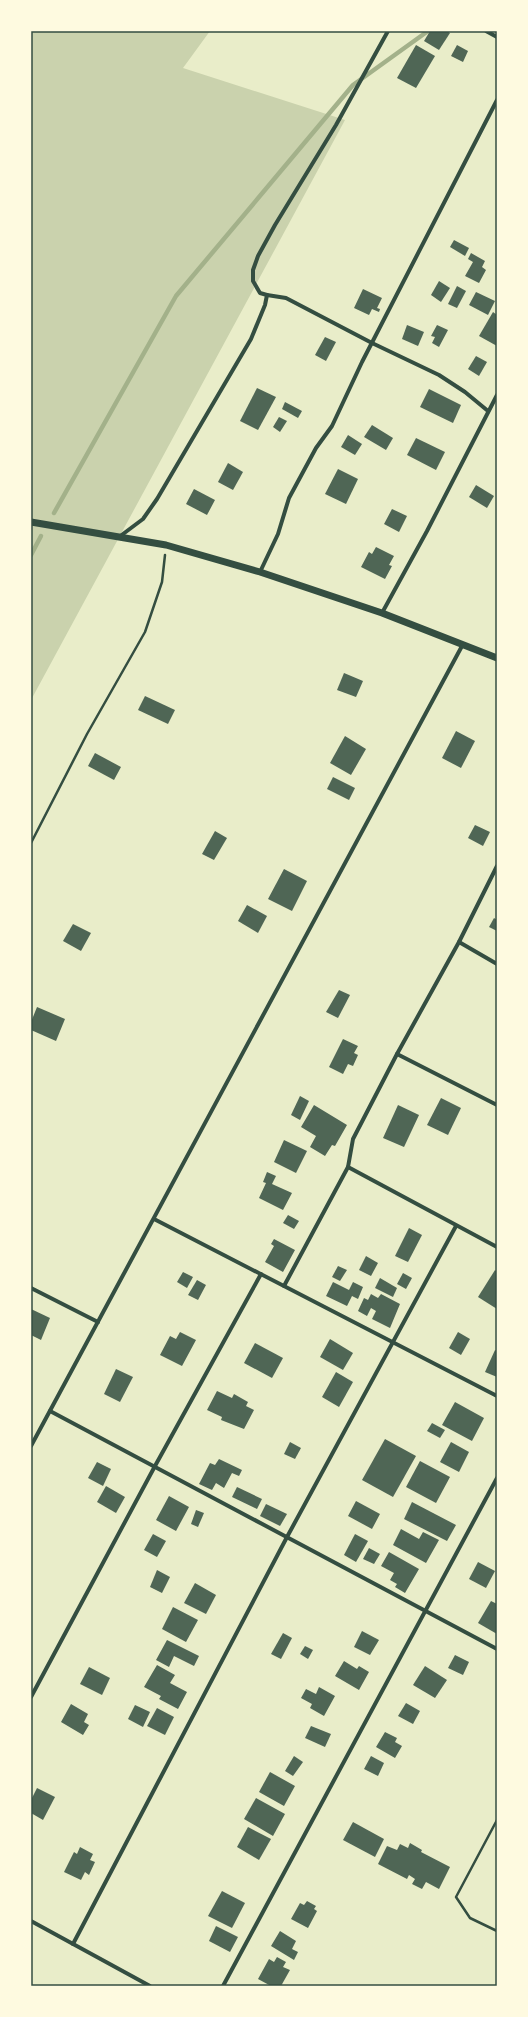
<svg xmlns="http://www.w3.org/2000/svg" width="528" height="2017" font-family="Manrope,sans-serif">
	<rect width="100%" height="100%" fill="#e9edc9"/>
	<!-- green -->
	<polygon fill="#cad2ad" points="31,31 210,31 183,68 345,120 31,700"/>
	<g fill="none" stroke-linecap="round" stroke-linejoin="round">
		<!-- stream -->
		<g stroke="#a3b18a" stroke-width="4.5">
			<polyline points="54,513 176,296 353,85 428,31"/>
			<polyline points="31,555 41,536"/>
		</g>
	</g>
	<!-- building -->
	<g fill="#4f6655">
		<polygon points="430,31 447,31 450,33 439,50 424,41"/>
		<polygon points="416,45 435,56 416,88 397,78"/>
		<polygon points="457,45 468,51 463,62 451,56"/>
		<polygon points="454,240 469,248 465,256 450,247"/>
		<polygon points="471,253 485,261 482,267 486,270 479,283 465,276 473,262 468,259"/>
		<polygon points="439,281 450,288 441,302 431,295"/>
		<polygon points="457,286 466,291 457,308 448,304"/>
		<polygon points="363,289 382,298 377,308 380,309 379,312 372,309 369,315 354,308"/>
		<polygon points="476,292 495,301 488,315 469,305"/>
		<polygon points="493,312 497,315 497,346 479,336"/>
		<polygon points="407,325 424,332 418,346 402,339"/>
		<polygon points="437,325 448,330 439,347 432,343 435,337 431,336"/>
		<polygon points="325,337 336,342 326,361 315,355"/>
		<polygon points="476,356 487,362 479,376 468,369"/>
		<polygon points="257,388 276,397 258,430 240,421"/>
		<polygon points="429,389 461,405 453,423 420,407"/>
		<polygon points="285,402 302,411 298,418 282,409"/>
		<polygon points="279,417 287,421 280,432 273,427"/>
		<polygon points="372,425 393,438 386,450 364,437"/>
		<polygon points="348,435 362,444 355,455 341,447"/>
		<polygon points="416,438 445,452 436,470 407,455"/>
		<polygon points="228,463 243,472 233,490 218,482"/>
		<polygon points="338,469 358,479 346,504 325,494"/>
		<polygon points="476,485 494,496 487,508 469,497"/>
		<polygon points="194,489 215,500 207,515 186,504"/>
		<polygon points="392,509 407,516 399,532 384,524"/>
		<polygon points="376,547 394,556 389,565 392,566 385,579 361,567 369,552 372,554"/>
		<polygon points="344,673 363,681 356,697 337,690"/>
		<polygon points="145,696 175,710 168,724 138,710"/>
		<polygon points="456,731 475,741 461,768 442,758"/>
		<polygon points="345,736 366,749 351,775 330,763"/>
		<polygon points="95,753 121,767 114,780 88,766"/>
		<polygon points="333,777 355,788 349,800 327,789"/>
		<polygon points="475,825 490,832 483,846 468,838"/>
		<polygon points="215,831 227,838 214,860 202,854"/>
		<polygon points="284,869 307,881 292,911 268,899"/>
		<polygon points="247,905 267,916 258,933 238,921"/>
		<polygon points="494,918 497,920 497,931 489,927"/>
		<polygon points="73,924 91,933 81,951 63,941"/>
		<polygon points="339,990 350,995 338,1018 326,1012"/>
		<polygon points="37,1007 65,1019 56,1041 31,1030 31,1022"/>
		<polygon points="343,1039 358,1046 354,1053 358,1055 353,1066 348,1064 343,1074 329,1067"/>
		<polygon points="300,1096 309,1101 300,1120 291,1115"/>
		<polygon points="441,1098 461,1108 448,1135 427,1125"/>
		<polygon points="314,1105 347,1125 335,1146 332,1145 325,1156 310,1147 316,1136 301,1127"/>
		<polygon points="398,1105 419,1115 404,1147 383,1138"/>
		<polygon points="284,1140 307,1151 296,1173 274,1162"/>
		<polygon points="267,1172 276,1176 272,1184 292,1193 283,1210 259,1198 266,1183 263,1182"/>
		<polygon points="288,1215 299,1221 294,1229 283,1223"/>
		<polygon points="409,1228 422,1235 408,1262 395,1256"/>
		<polygon points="274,1239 295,1250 283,1272 265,1262 274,1246 271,1244"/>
		<polygon points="366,1256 378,1263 371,1276 359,1270"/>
		<polygon points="338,1266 347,1270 340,1281 332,1277"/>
		<polygon points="495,1270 497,1272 497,1309 478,1297"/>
		<polygon points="183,1272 193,1277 187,1288 177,1282"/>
		<polygon points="403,1273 412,1278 406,1289 397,1284"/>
		<polygon points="380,1278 397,1288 393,1297 375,1288"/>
		<polygon points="197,1280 206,1285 198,1300 188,1295"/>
		<polygon points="333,1282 349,1290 353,1282 363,1287 358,1299 352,1296 347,1306 326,1296"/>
		<polygon points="371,1294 378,1298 381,1294 400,1304 390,1328 372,1319 376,1311 371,1308 367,1316 358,1311 364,1298 368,1300"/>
		<polygon points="31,1309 50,1318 41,1340 31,1335"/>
		<polygon points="180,1332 196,1340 182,1366 160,1355 170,1336 176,1339"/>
		<polygon points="458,1332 470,1339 461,1355 449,1348"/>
		<polygon points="330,1339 353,1353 343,1370 320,1357"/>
		<polygon points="255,1343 283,1358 272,1378 244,1363"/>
		<polygon points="495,1350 497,1351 497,1377 485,1372"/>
		<polygon points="116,1369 133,1377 120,1402 104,1394"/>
		<polygon points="336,1372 353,1382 339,1407 322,1397"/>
		<polygon points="217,1391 232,1398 234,1394 248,1402 246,1406 254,1410 244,1429 221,1420 222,1417 207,1410"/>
		<polygon points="455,1402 484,1418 472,1441 442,1425"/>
		<polygon points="432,1423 445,1430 440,1438 427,1431"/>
		<polygon points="385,1439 416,1456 393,1497 362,1480"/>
		<polygon points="290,1442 301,1448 295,1459 284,1454"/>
		<polygon points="451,1442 469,1452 459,1472 440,1462"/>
		<polygon points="219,1459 242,1470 239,1476 232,1473 224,1488 216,1483 212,1490 199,1484 210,1463 215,1465"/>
		<polygon points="420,1461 450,1477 436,1503 406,1487"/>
		<polygon points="97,1462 111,1469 103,1486 88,1478"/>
		<polygon points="106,1486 125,1497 116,1513 97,1502"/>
		<polygon points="237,1487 262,1499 257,1509 232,1497"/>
		<polygon points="169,1496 189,1507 176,1531 156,1520"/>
		<polygon points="356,1501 380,1514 372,1529 348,1516"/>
		<polygon points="412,1502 456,1525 447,1541 404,1519"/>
		<polygon points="266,1504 287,1514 280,1526 260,1516"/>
		<polygon points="196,1510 204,1513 198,1527 191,1524"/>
		<polygon points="401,1529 419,1539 423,1532 439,1540 426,1563 393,1545"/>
		<polygon points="153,1534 166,1541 157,1557 144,1550"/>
		<polygon points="355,1534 368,1541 356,1562 344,1555"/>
		<polygon points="369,1548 380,1554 374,1564 363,1559"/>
		<polygon points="389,1552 419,1569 405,1593 395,1587 397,1584 390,1580 394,1573 381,1566"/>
		<polygon points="478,1562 495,1571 486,1588 469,1579"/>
		<polygon points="157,1570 170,1577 162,1593 150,1587"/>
		<polygon points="195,1583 216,1595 206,1614 184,1603"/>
		<polygon points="491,1601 497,1604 497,1634 478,1623"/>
		<polygon points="173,1607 198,1620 186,1642 162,1629"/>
		<polygon points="362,1631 379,1640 370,1655 354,1647"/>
		<polygon points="283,1633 292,1638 281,1659 271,1654"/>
		<polygon points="167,1640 199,1656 194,1666 174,1656 169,1667 156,1660"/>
		<polygon points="305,1646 313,1650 308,1659 300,1654"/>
		<polygon points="455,1655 469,1662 463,1675 448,1668"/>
		<polygon points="344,1661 357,1669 359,1666 369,1672 359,1690 335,1676"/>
		<polygon points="157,1665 175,1675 170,1683 187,1692 178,1709 159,1699 161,1696 144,1687"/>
		<polygon points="425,1666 447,1680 435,1698 413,1685"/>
		<polygon points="89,1667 110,1678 102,1695 80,1684"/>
		<polygon points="319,1687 335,1696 324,1716 310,1708 312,1704 301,1698 306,1689 316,1694"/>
		<polygon points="406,1703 420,1711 413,1724 398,1716"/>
		<polygon points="71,1704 88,1714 84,1722 89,1725 83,1735 61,1722"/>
		<polygon points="135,1705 150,1712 143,1727 128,1719"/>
		<polygon points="157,1708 174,1717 165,1735 147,1726"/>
		<polygon points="311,1726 331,1734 325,1747 305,1738"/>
		<polygon points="385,1732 397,1738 395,1742 402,1746 395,1758 376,1747"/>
		<polygon points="294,1756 303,1762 293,1776 285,1771"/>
		<polygon points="371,1756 384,1763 378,1776 364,1769"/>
		<polygon points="270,1772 295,1786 284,1806 259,1792"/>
		<polygon points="37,1788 55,1797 43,1820 31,1813 31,1800"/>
		<polygon points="256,1798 285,1814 273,1836 244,1819"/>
		<polygon points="353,1822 384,1839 375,1857 343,1840"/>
		<polygon points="248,1827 271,1839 259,1860 237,1847"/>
		<polygon points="410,1843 422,1850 421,1852 450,1867 439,1889 426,1882 422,1889 412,1884 415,1879 409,1875 407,1879 378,1864 387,1846 397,1850 400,1844 408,1848"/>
		<polygon points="80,1847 93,1854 90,1860 95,1862 89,1875 85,1872 81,1880 64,1872 74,1852 77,1854"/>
		<polygon points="222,1891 245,1903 232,1928 208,1916"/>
		<polygon points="307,1901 316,1906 314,1909 317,1911 308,1928 291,1919 300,1903 304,1905"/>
		<polygon points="216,1926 238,1937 230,1952 209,1941"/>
		<polygon points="280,1931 296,1941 292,1949 298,1952 294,1960 271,1946"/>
		<polygon points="277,1957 286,1962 283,1967 290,1970 281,1986 271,1986 258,1979 269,1959 274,1962"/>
	</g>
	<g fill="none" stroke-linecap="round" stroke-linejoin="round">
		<!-- path -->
		<g stroke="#344e41" stroke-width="2.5">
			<polyline points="31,843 87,734 145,632 162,582 165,555"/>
			<polyline points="497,1820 456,1897 470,1918 497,1931"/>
		</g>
		<!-- minor -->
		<g stroke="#344e41" stroke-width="4">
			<polyline points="486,31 497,37"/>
			<polyline points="267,295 286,298 372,343 439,375 465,392 488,411"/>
			<polyline points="119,537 143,519 157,499 251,339 265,305 267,295 260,293 253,281 253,270 258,256 275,225 336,125 388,31"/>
			<polyline points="260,572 278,534 289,498 316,448 332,426 362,362 497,100"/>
			<polyline points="382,613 427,531 497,395"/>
			<polyline points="459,942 497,964"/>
			<polyline points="397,1054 497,1105"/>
			<polyline points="348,1167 497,1247"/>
			<polyline points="154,1219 497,1396"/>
			<polyline points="284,1286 348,1167 353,1139 397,1054 459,942 497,866"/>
			<polyline points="31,1288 98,1322"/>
			<polyline points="50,1411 497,1649"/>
			<polyline points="31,1446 462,646"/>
			<polyline points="31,1697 155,1466 261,1274"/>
			<polyline points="31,1921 150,1986"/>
			<polyline points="73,1944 287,1537 456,1226"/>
			<polyline points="223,1986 497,1478"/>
		</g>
		<!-- tertiary -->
		<polyline stroke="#344e41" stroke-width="7" points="31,522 166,545 260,572 382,613 497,658"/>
	</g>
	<!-- border -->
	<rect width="528" height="2017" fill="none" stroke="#fefae0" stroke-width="64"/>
	<rect x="32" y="32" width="464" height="1953" fill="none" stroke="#344e41" stroke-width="1.5"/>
</svg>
